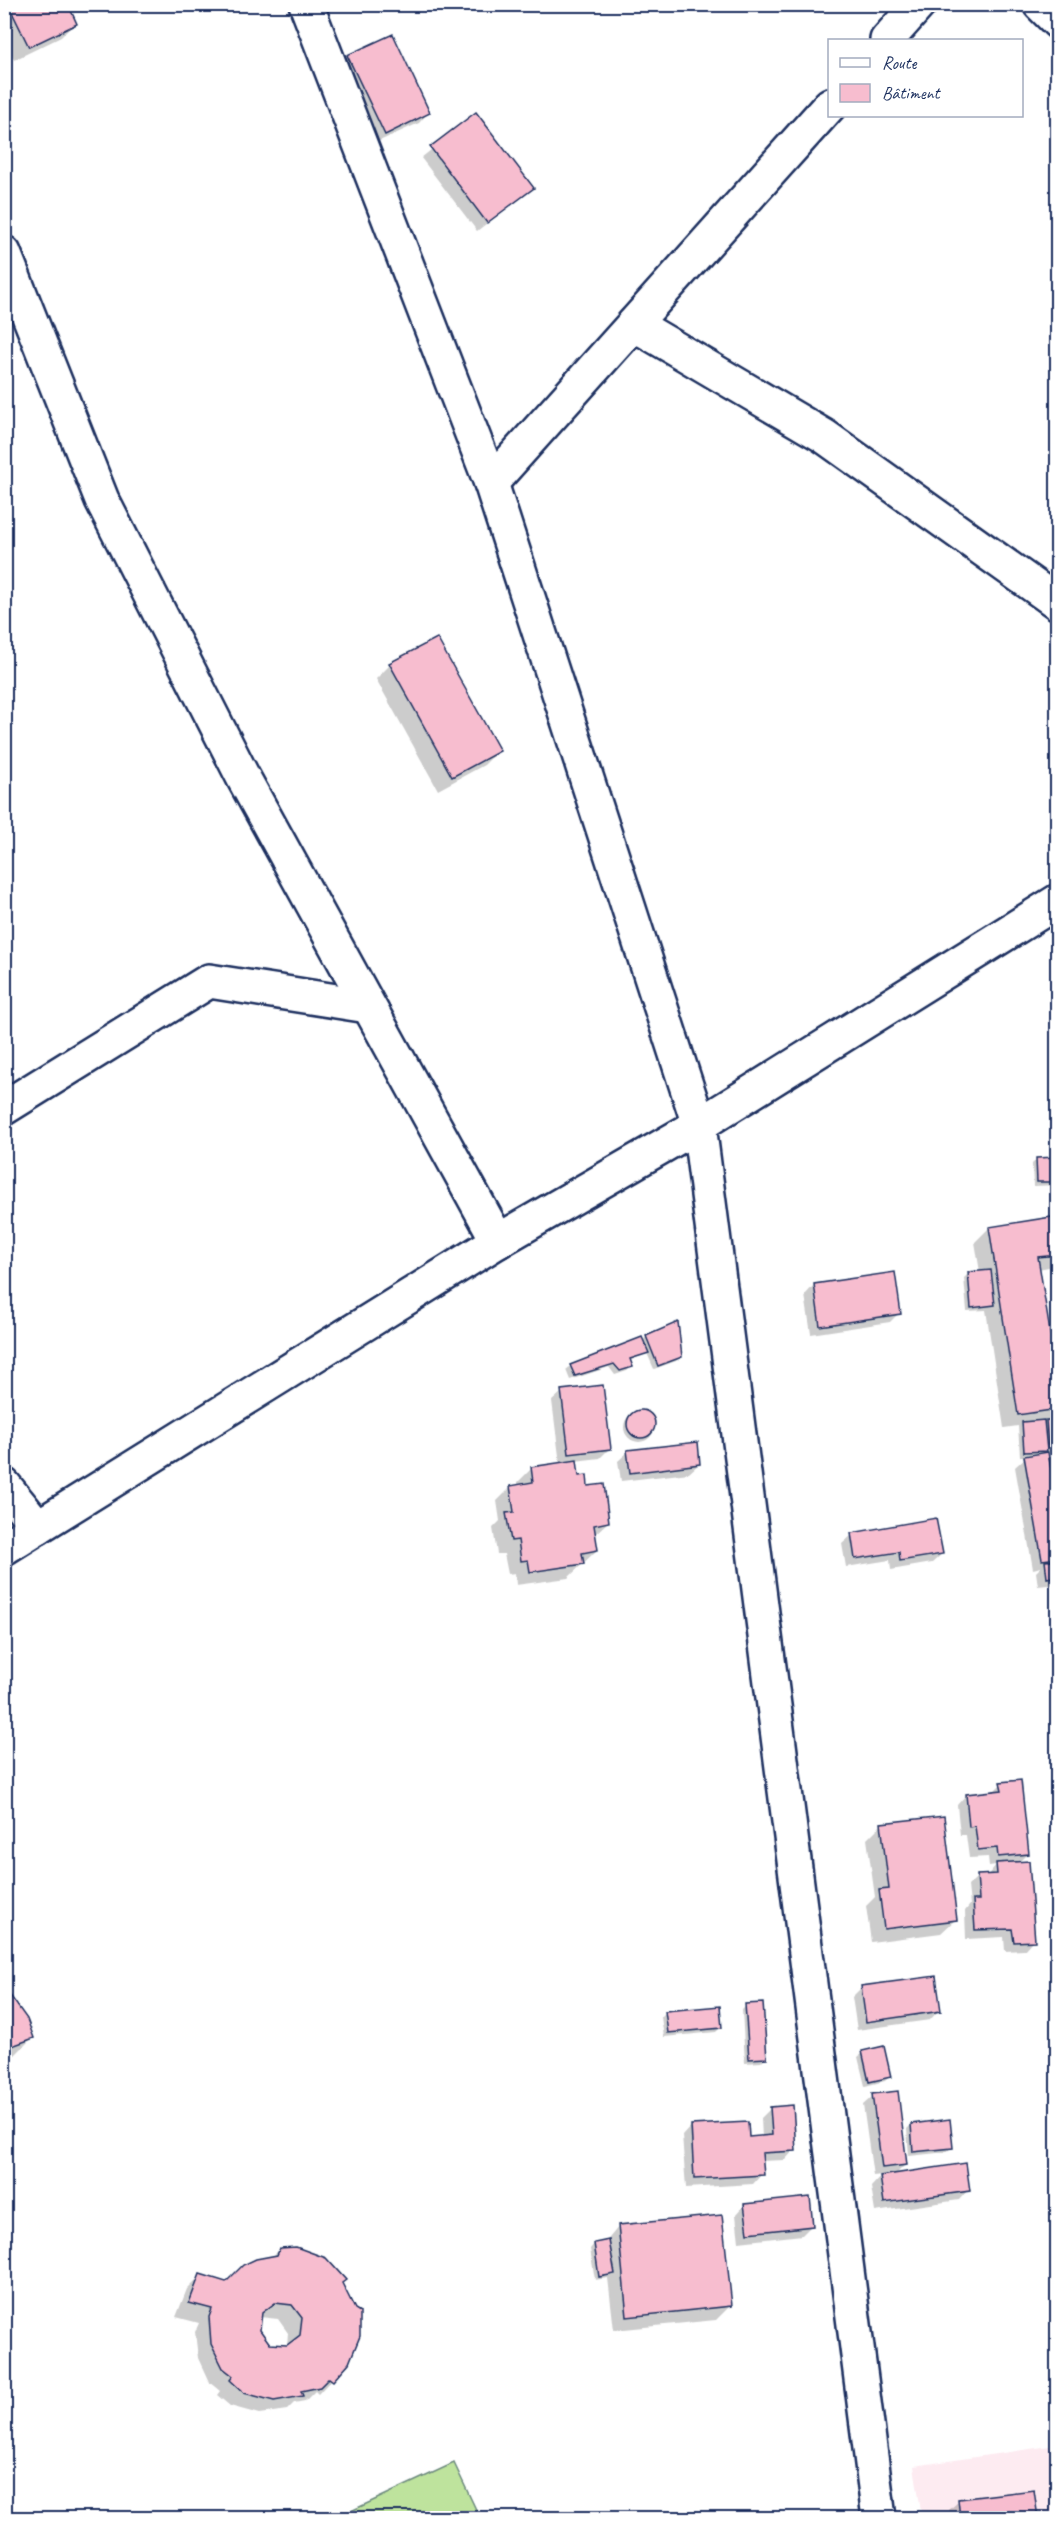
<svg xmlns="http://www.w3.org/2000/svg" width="1062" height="2523" font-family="Caveat,sans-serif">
	<rect width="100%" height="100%" fill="#fff"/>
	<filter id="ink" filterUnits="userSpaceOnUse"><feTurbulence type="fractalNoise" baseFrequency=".0167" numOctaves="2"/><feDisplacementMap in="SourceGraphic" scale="12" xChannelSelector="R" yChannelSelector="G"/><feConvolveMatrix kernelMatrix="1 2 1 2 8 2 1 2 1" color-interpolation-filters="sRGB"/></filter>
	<g filter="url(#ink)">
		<!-- built -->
		<polygon fill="#fdebf1" points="1057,2445 1057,2518 922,2518 914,2466"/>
		<!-- green -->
		<polygon fill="#bee39d" stroke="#6c897e" stroke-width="1.5" points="454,2463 480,2518 336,2518"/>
		<!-- shadow -->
		<g fill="#0003" fill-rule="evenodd">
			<polygon points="4,4 66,4 75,23 61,37 14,60 4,40"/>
			<polygon points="348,57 428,113 419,123 375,143 339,66"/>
			<polygon points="476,114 532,188 477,231 421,158"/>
			<polygon points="390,665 498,751 484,765 438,790 376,679"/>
			<polygon points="1058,1159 1058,1185 1033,1186 1032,1164 1036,1160"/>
			<polygon points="1058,1218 1058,1263 1054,1266 1038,1269 1058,1392 1058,1410 1046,1422 1058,1421 1058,1451 1046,1452 1058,1520 1058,1584 1038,1586 1036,1572 1041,1567 1033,1569 1015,1467 1027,1456 1020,1456 1018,1426 1004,1428 986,1310 967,1311 964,1278 969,1273 980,1272 975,1242 989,1228"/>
			<polygon points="814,1285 899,1313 890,1322 811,1334 805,1295"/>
			<polygon points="646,1337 681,1357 676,1361 654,1369 647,1353 629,1361 631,1367 627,1371 615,1375 609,1367 570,1380 566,1370 571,1366 643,1341"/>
			<polygon points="562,1392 609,1449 600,1458 575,1461 577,1478 608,1522 594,1535 597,1550 568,1578 516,1585 515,1573 508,1574 504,1554 497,1554 493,1528 500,1521 497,1501 511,1487 518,1486 518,1482 532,1468 560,1464 552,1401"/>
			<circle cx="639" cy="1427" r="15"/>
			<polygon points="628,1452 699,1464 689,1473 621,1481 618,1461"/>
			<polygon points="852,1535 942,1554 932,1563 891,1570 890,1560 846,1567 842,1544"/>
			<polygon points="1001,1784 1027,1854 1018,1863 1033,1940 1024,1950 1005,1951 1004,1937 966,1939 965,1911 970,1905 968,1886 978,1876 987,1876 996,1865 989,1866 988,1857 969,1858 966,1835 960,1835 957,1805 966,1795 992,1793"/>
			<polygon points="881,1825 956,1919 941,1933 871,1942 866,1906 875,1897 867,1839"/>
			<polygon points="861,1988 939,2010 930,2020 857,2030 852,1997"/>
			<polygon points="4,1990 33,2037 15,2055 4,2059"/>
			<polygon points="746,2006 766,2057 761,2062 745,2063 742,2010"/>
			<polygon points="666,2012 721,2027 716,2032 664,2037 661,2017"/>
			<polygon points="863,2053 889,2077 885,2081 865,2086 858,2057"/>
			<polygon points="873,2096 906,2164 895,2175 968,2190 959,2200 875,2212 871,2187 882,2175 873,2176 863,2105"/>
			<polygon points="771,2108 794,2150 785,2160 761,2161 762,2174 753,2184 686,2188 682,2136 691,2126 748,2139 762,2138 761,2118"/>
			<polygon points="911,2125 951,2147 947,2152 909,2156 907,2129"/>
			<polygon points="745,2205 811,2226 802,2235 739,2242 736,2215"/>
			<polygon points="619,2226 730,2306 716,2320 614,2330 608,2278 595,2280 590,2249 594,2244 605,2243"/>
			<path d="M280 2249 341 2282 348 2362 318 2394 315 2391 305 2401 294 2403 287 2410 259 2414 230 2406 217 2395 220 2391 209 2382 198 2358 195 2332 199 2323 176 2317 187 2289 201 2275 226 2284 244 2267 273 2256ZM260 2317 278 2319 288 2333 287 2347 270 2345 259 2331Z"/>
			<polygon points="1033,2492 1036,2518 950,2518 949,2510 959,2501"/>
		</g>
		<!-- building -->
		<g fill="#f7bdcf" stroke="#1b2f5e" stroke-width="1.5" fill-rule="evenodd">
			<polygon points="8,4 68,4 77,24 29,47"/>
			<polygon points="393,34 430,113 385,135 347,55"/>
			<polygon points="476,112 534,188 487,223 430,147"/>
			<polygon points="437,638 500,751 452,777 389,663"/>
			<polygon points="1058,1157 1058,1182 1037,1182 1036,1158"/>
			<polygon points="1058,1216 1058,1255 1038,1257 1058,1382 1058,1409 1018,1415 989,1227"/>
			<polygon points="991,1270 995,1305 971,1308 968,1272"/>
			<polygon points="895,1272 901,1314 820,1326 814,1284"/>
			<polygon points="678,1322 682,1357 658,1366 646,1336"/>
			<polygon points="642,1337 649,1353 630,1359 633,1367 620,1371 614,1364 575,1376 570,1365"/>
			<polygon points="603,1385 611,1449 569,1454 561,1390"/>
			<circle cx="641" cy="1424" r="14"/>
			<polygon points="1044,1420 1047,1451 1024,1452 1022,1422"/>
			<polygon points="1046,1420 1058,1420 1058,1448 1048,1448"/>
			<polygon points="698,1442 700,1464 630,1473 627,1450"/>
			<polygon points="1048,1452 1058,1511 1058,1558 1042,1560 1024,1456"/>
			<polygon points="577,1460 579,1476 587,1475 588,1486 604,1484 609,1522 594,1525 598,1550 582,1553 584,1564 530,1572 528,1560 521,1561 518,1540 511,1541 506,1513 514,1512 510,1486 533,1482 531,1467"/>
			<polygon points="936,1518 943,1554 900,1561 899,1552 855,1559 851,1533"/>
			<polygon points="1058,1560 1058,1576 1047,1578 1045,1561"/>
			<polygon points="1021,1780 1029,1854 998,1857 997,1848 978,1850 975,1826 969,1827 966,1794 1002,1790 1000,1782"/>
			<polygon points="944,1816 957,1920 884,1929 879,1890 889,1889 881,1823"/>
			<polygon points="1029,1861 1035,1941 1014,1942 1012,1929 975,1930 973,1900 979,1900 977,1875 997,1874 996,1863"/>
			<polygon points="936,1976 941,2011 866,2022 861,1986"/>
			<polygon points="4,1987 27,2019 34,2038 4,2049"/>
			<polygon points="763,2003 767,2058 749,2059 745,2004"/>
			<polygon points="720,2006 722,2028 668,2033 665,2011"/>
			<polygon points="884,2046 891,2077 869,2082 862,2051"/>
			<polygon points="898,2091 907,2165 882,2168 872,2094"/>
			<polygon points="793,2105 796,2151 762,2153 764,2175 694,2179 691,2125 748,2122 749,2137 772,2135 770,2107"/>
			<polygon points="950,2119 953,2148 913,2152 911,2124"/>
			<polygon points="966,2163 970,2191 884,2203 880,2176"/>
			<polygon points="810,2197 813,2226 748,2233 744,2204"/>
			<polygon points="722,2215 732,2306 627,2317 618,2225"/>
			<polygon points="609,2240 615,2274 599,2277 594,2243"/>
			<path d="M296 2247 326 2258 346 2280 342 2283 355 2309 360 2312V2336L349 2363 333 2381 329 2378 320 2387 301 2391 303 2396 274 2401 244 2393 230 2380 233 2376 223 2368 211 2344 209 2317 212 2309 189 2303 200 2274 226 2282 243 2265 256 2259 277 2255 280 2248ZM275 2303 292 2305 302 2318 300 2335 287 2345 270 2344 260 2330 262 2313Z"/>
			<polygon points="1034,2490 1038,2518 960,2518 958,2499"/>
		</g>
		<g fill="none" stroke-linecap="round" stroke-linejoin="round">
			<defs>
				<g id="street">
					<polyline points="306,4 491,483 699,1125 879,2518"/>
					<polyline points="1040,4 1058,22"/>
					<polyline points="887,40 919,4"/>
					<polyline points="4,253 102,500 244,779 498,1241"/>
					<polyline points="634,324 824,436 1058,603"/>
					<polyline points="491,483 830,105"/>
					<polyline points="4,1108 209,981 368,1006"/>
					<polyline points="4,1485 38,1527"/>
					<polyline points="4,1548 498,1241 699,1125 1058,901"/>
				</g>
			</defs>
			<!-- street casing -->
			<use href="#street" stroke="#1b2f5e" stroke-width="38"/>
			<!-- street -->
			<use href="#street" stroke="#fff" stroke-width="33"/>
		</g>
	</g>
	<!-- margin -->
	<rect width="1062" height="2523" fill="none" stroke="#fff" stroke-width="24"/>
	<rect x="12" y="12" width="1038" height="2499" fill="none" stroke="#1b2f5e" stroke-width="2" filter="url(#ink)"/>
	<!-- legend -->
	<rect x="828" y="39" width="195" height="78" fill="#ffffff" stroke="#a4acbf" stroke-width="1.5"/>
	<rect x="840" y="58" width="30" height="9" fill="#ffffff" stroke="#a4acbf" stroke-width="1.5"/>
	<text x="882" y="69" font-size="18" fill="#1b2f5e">Route</text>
	<rect x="840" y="84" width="30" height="18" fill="#f7bdcf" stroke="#a4acbf" stroke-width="1.5"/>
	<text x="882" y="99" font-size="18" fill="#1b2f5e">Bâtiment</text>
</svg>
